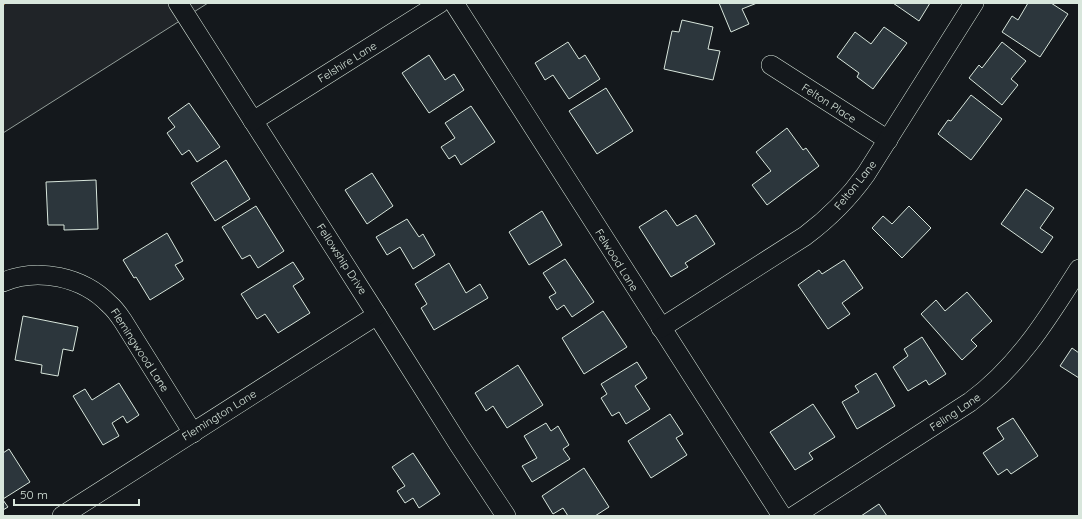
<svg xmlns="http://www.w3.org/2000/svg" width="1082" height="519" font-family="Quicksand,sans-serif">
	<rect width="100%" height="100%" fill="#14181c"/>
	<!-- green -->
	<polygon fill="#202428" stroke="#939e99" points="3,3 208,3 3,133"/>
	<!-- building -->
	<g fill="#2c363c" stroke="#d8e6dc">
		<polygon points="719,3 757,3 742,9 749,24 731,32"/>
		<polygon points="893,3 930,3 919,21"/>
		<polygon points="1028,3 1051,3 1068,14 1040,57 1002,32 1012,16 1018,20"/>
		<polygon points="682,20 713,27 708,49 720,51 713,80 664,69 672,31 679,32"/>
		<polygon points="884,27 907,43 873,89 857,77 859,73 837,57 855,32 871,44"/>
		<polygon points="568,42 579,59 585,55 600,79 569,99 553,75 545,80 535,63"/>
		<polygon points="1002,42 1026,61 1011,79 1018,85 1002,105 969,78 979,65 982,68"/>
		<polygon points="429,55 445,80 454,74 464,90 429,113 402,73"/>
		<polygon points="606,88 633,131 597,154 569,111"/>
		<polygon points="971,95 1002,119 971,160 938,134 948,120 951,121"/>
		<polygon points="189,103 220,147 197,162 189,150 182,155 167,133 175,127 168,118"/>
		<polygon points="471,106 495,142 461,165 455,155 449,159 441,147 455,138 445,123"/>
		<polygon points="787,128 803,150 806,148 819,166 767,205 752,185 771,171 756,152"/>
		<polygon points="226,160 250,199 215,221 191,183"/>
		<polygon points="372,173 393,206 367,224 345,190"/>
		<polygon points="96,180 98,229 64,230 64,225 48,225 46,182"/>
		<polygon points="1026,189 1054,208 1040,228 1053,237 1042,253 1001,224"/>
		<polygon points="256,206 284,251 258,268 250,255 242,259 222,227"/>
		<polygon points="909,206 931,228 902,258 872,228 883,216 892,224"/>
		<polygon points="666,210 677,226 696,215 715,244 685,263 688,267 671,277 639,227"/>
		<polygon points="542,211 562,245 529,265 509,232"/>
		<polygon points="407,219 419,237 423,234 435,255 413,269 400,247 387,255 376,237"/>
		<polygon points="167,233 183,261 175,265 184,279 150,300 136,277 134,278 123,260"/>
		<polygon points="565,259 594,302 572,317 564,305 557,310 549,297 556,293 543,273"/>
		<polygon points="844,260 863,288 842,303 850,314 828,329 798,285 819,270 822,274"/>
		<polygon points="293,262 304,279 293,286 310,313 278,333 265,314 257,319 241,294"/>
		<polygon points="449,263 466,293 480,284 488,298 434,330 421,308 427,304 415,284"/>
		<polygon points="967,292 992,321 971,340 977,346 962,360 921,314 936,300 945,311"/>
		<polygon points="603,311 627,347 584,374 562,338"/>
		<polygon points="23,316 78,327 73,351 63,349 58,376 41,373 42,365 15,360"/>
		<polygon points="922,337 946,374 929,385 926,380 908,391 893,367 908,356 904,349"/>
		<polygon points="1072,348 1079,353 1079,378 1060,366"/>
		<polygon points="637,362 647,378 635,386 650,409 626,424 619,412 612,416 601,398 607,394 601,384"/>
		<polygon points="518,365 543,405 507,428 493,406 486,411 475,393"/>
		<polygon points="876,373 895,406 857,429 842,402 859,392 855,386"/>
		<polygon points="119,383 139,415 127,423 123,416 112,423 119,436 103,445 73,396 85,389 92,400"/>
		<polygon points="813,404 835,437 809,453 813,459 795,470 770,432"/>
		<polygon points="670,414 683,434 676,438 687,455 651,478 628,441"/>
		<polygon points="1013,418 1038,456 1011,474 1007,469 998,475 983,453 1004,439 997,428"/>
		<polygon points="546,423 551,431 558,426 569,445 563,449 570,459 532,482 522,466 537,458 524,436"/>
		<polygon points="9,449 30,482 3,499 3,453"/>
		<polygon points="413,453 440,494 419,508 413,498 405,503 397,491 405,486 392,467"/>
		<polygon points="584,468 609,507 595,516 568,516 563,508 553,514 542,496"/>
		<polygon points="3,500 8,507 3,510"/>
		<polygon points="879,504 887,516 861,516"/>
	</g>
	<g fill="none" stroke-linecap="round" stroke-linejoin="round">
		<defs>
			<g id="minor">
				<polyline points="178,3 377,315 459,445 506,516"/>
				<polyline points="454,3 782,516"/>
				<polyline points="771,65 888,140"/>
				<polyline points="253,121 440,3"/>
				<path d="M3 282C38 267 83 277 109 304 115 309 119 315 123 321L193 433"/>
				<path d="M661 328 805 236C829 218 849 198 866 174L974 3"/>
				<polyline points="62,516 377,315"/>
				<path d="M794 516 970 402C1018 367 1048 318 1079 269"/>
			</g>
		</defs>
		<!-- minor casing -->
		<use href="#minor" stroke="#d8e6dc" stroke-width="20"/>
		<!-- minor -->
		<use href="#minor" stroke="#14181c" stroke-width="19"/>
		<!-- power -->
		<polyline stroke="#ffb74d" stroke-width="1" stroke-dasharray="14 3 2 3" stroke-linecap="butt" points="3,5 6,3"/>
	</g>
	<g text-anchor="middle" stroke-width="3" stroke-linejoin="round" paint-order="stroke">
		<!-- street labels -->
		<g font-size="11" fill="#d8e6dc" stroke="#14181c">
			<text transform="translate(347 62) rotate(-32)" y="4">Felshire Lane</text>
			<text transform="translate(829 103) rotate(33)" y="4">Felton Place</text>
			<text transform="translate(855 185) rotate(-51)" y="4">Felton Lane</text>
			<text transform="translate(342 259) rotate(57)" y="4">Fellowship Drive</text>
			<text transform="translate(617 260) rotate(58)" y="4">Felwood Lane</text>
			<text transform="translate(140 350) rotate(57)" y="4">Flemingwood Lane</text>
			<text transform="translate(955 412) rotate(-34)" y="4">Feling Lane</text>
			<text transform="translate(219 415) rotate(-32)" y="4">Flemington Lane</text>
		</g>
	</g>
	<!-- border -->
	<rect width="1082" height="519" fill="none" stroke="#d8e6dc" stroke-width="8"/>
	<!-- scale -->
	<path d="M14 499v6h125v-6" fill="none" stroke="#d8e6dc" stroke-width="2"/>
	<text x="20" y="499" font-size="12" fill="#d8e6dc" stroke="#14181c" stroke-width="3" paint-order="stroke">50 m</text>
</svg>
